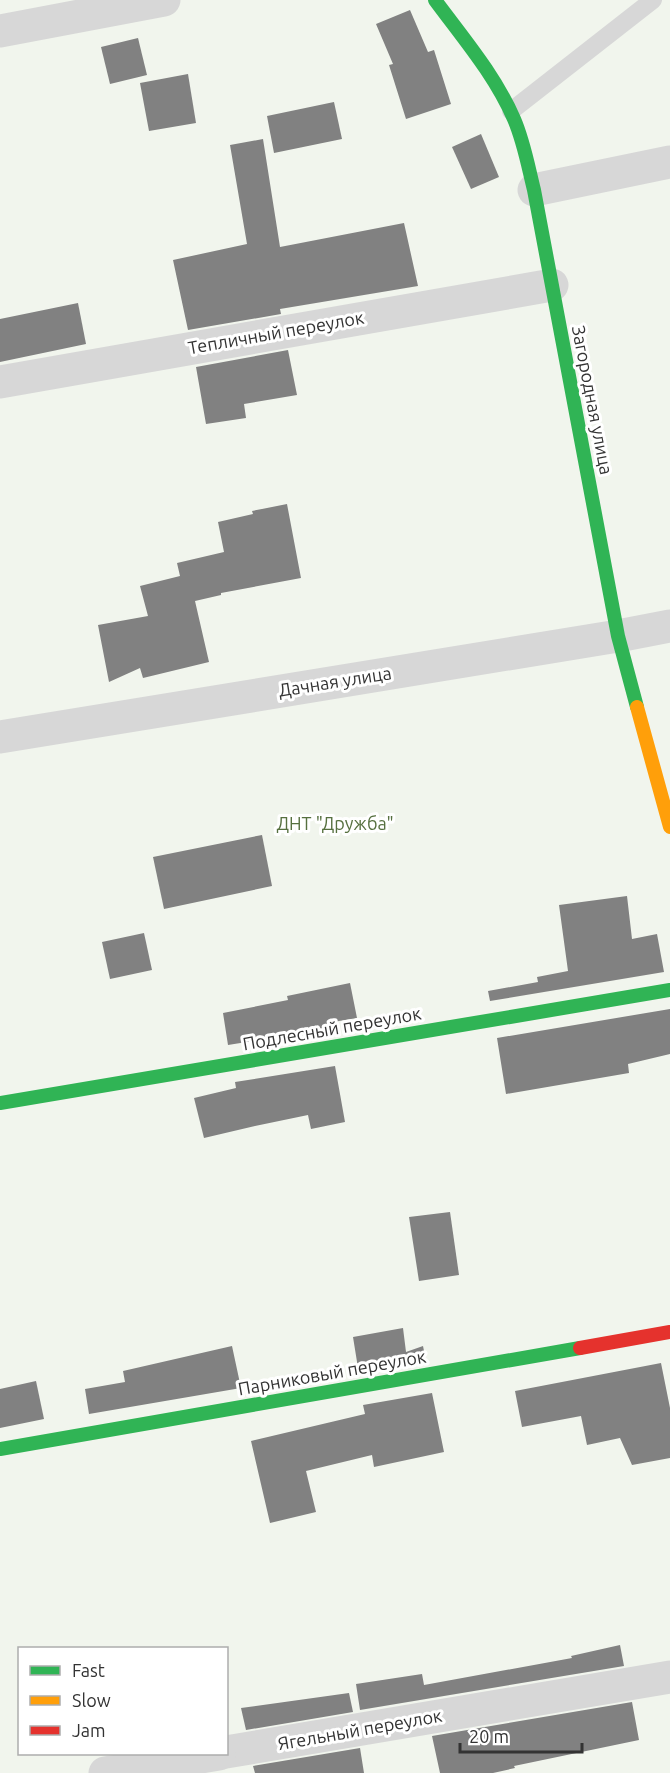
<svg xmlns="http://www.w3.org/2000/svg" width="670" height="1773" font-family="Ubuntu,sans-serif">
	<rect width="100%" height="100%" fill="#fff"/>
	<!-- green -->
	<path fill="#f1f5ed" fill-rule="evenodd" d="M0 0H670V1773H0ZM20 1648H226V1754H20Z"/>
	<!-- building -->
	<g fill="#818181">
		<polygon points="410,10 428,52 434,50 451,104 406,119 389,65 393,64 376,24"/>
		<polygon points="138,38 147,75 110,84 101,47"/>
		<polygon points="188,74 196,123 149,131 140,83"/>
		<polygon points="334,102 342,139 274,153 267,116"/>
		<polygon points="481,134 499,177 471,189 452,147"/>
		<polygon points="263,139 280,247 404,223 418,286 280,309 281,314 188,330 173,260 247,244 230,145"/>
		<polygon points="78,303 86,344 0,362 0,319"/>
		<polygon points="288,350 297,395 244,404 246,418 206,424 196,367"/>
		<polygon points="287,504 301,578 221,593 221,595 195,601 209,662 143,678 140,668 109,682 98,625 148,616 140,586 180,576 177,563 224,552 218,522 253,514 252,511"/>
		<polygon points="262,835 272,886 164,909 153,857"/>
		<polygon points="627,896 632,939 657,934 664,972 490,1001 488,991 538,982 537,977 568,971 559,905"/>
		<polygon points="144,933 152,970 110,979 102,942"/>
		<polygon points="350,983 357,1018 327,1023 328,1029 228,1045 223,1013 288,1000 287,996"/>
		<polygon points="670,1009 670,1054 628,1064 629,1073 506,1094 497,1038"/>
		<polygon points="335,1066 345,1122 311,1129 308,1115 255,1126 204,1138 194,1098 236,1088 235,1082"/>
		<polygon points="450,1212 459,1275 419,1281 409,1217"/>
		<polygon points="403,1328 406,1352 423,1346 425,1356 358,1368 353,1337"/>
		<polygon points="232,1346 241,1388 89,1414 85,1389 125,1382 123,1371"/>
		<polygon points="661,1363 670,1408 670,1458 632,1465 620,1438 587,1445 581,1416 522,1427 515,1391"/>
		<polygon points="36,1381 44,1419 0,1428 0,1389"/>
		<polygon points="432,1393 444,1452 374,1467 372,1455 306,1471 316,1512 270,1523 251,1441 365,1414 363,1405"/>
		<polygon points="620,1645 624,1666 360,1710 356,1684 422,1674 424,1685 572,1658 571,1656"/>
		<polygon points="349,1693 353,1712 246,1730 241,1708"/>
		<polygon points="632,1702 639,1740 514,1766 515,1768 493,1773 440,1773 432,1736"/>
		<polygon points="360,1748 364,1773 255,1773 253,1766"/>
	</g>
	<g fill="none" stroke-linecap="round" stroke-linejoin="round">
		<!-- lane -->
		<polyline stroke="#d7d7d7" stroke-width="18" points="511,111 653,0"/>
		<!-- street -->
		<g stroke="#d7d7d7" stroke-width="33">
			<polyline points="0,31 164,0"/>
			<polyline points="534,190 670,162"/>
			<polyline points="0,382 552,285"/>
			<polyline points="0,737 618,636 670,626"/>
			<polyline points="226,1752 670,1677"/>
			<polyline points="105,1773 219,1754"/>
		</g>
		<!-- fast -->
		<g stroke="#30b455" stroke-width="14">
			<path d="M435 0C463 38 495 75 514 119 524 142 528 166 534 190L618 636 637 707"/>
			<polyline points="0,1103 670,990"/>
			<polyline points="0,1449 580,1348"/>
		</g>
		<!-- slow -->
		<polyline stroke="#ff9f0a" stroke-width="14" points="637,707 670,827"/>
		<!-- jam -->
		<polyline stroke="#e5322d" stroke-width="14" points="580,1348 670,1332"/>
	</g>
	<g text-anchor="middle" stroke-width="6" stroke-linejoin="round" paint-order="stroke">
		<!-- street labels -->
		<g font-size="18" fill="#333" stroke="#fff">
			<text transform="translate(276 333) rotate(-10)" y="6">Тепличный переулок</text>
			<text transform="translate(592 400) rotate(79)" y="6">Загородная улица</text>
			<text transform="translate(335 682) rotate(-9)" y="6">Дачная улица</text>
			<text transform="translate(332 1029) rotate(-10)" y="6">Подлесный переулок</text>
			<text transform="translate(332 1373) rotate(-10)" y="6">Парниковый переулок</text>
			<text transform="translate(360 1730) rotate(-10)" y="6">Ягельный переулок</text>
		</g>
		<!-- park labels -->
		<g font-size="18" fill="#56703f" stroke="#fff">
			<text x="335" y="830">ДНТ "Дружба"</text>
		</g>
	</g>
	<!-- legend -->
	<rect x="18" y="1647" width="210" height="108" fill="#ffffff" stroke="#adadad" stroke-width="1.5"/>
	<rect x="30" y="1666" width="30" height="9" fill="#30b455" stroke="#adadad" stroke-width="1.5"/>
	<text x="72" y="1677" font-size="18" fill="#333333">Fast</text>
	<rect x="30" y="1696" width="30" height="9" fill="#ff9f0a" stroke="#adadad" stroke-width="1.5"/>
	<text x="72" y="1707" font-size="18" fill="#333333">Slow</text>
	<rect x="30" y="1726" width="30" height="9" fill="#e5322d" stroke="#adadad" stroke-width="1.5"/>
	<text x="72" y="1737" font-size="18" fill="#333333">Jam</text>
	<!-- scale -->
	<path d="M460 1743v9h122v-9" fill="none" stroke="#333333" stroke-width="3"/>
	<text x="469" y="1743" font-size="18" fill="#333333" stroke="#ffffff" stroke-width="4.5" paint-order="stroke">20 m</text>
</svg>
